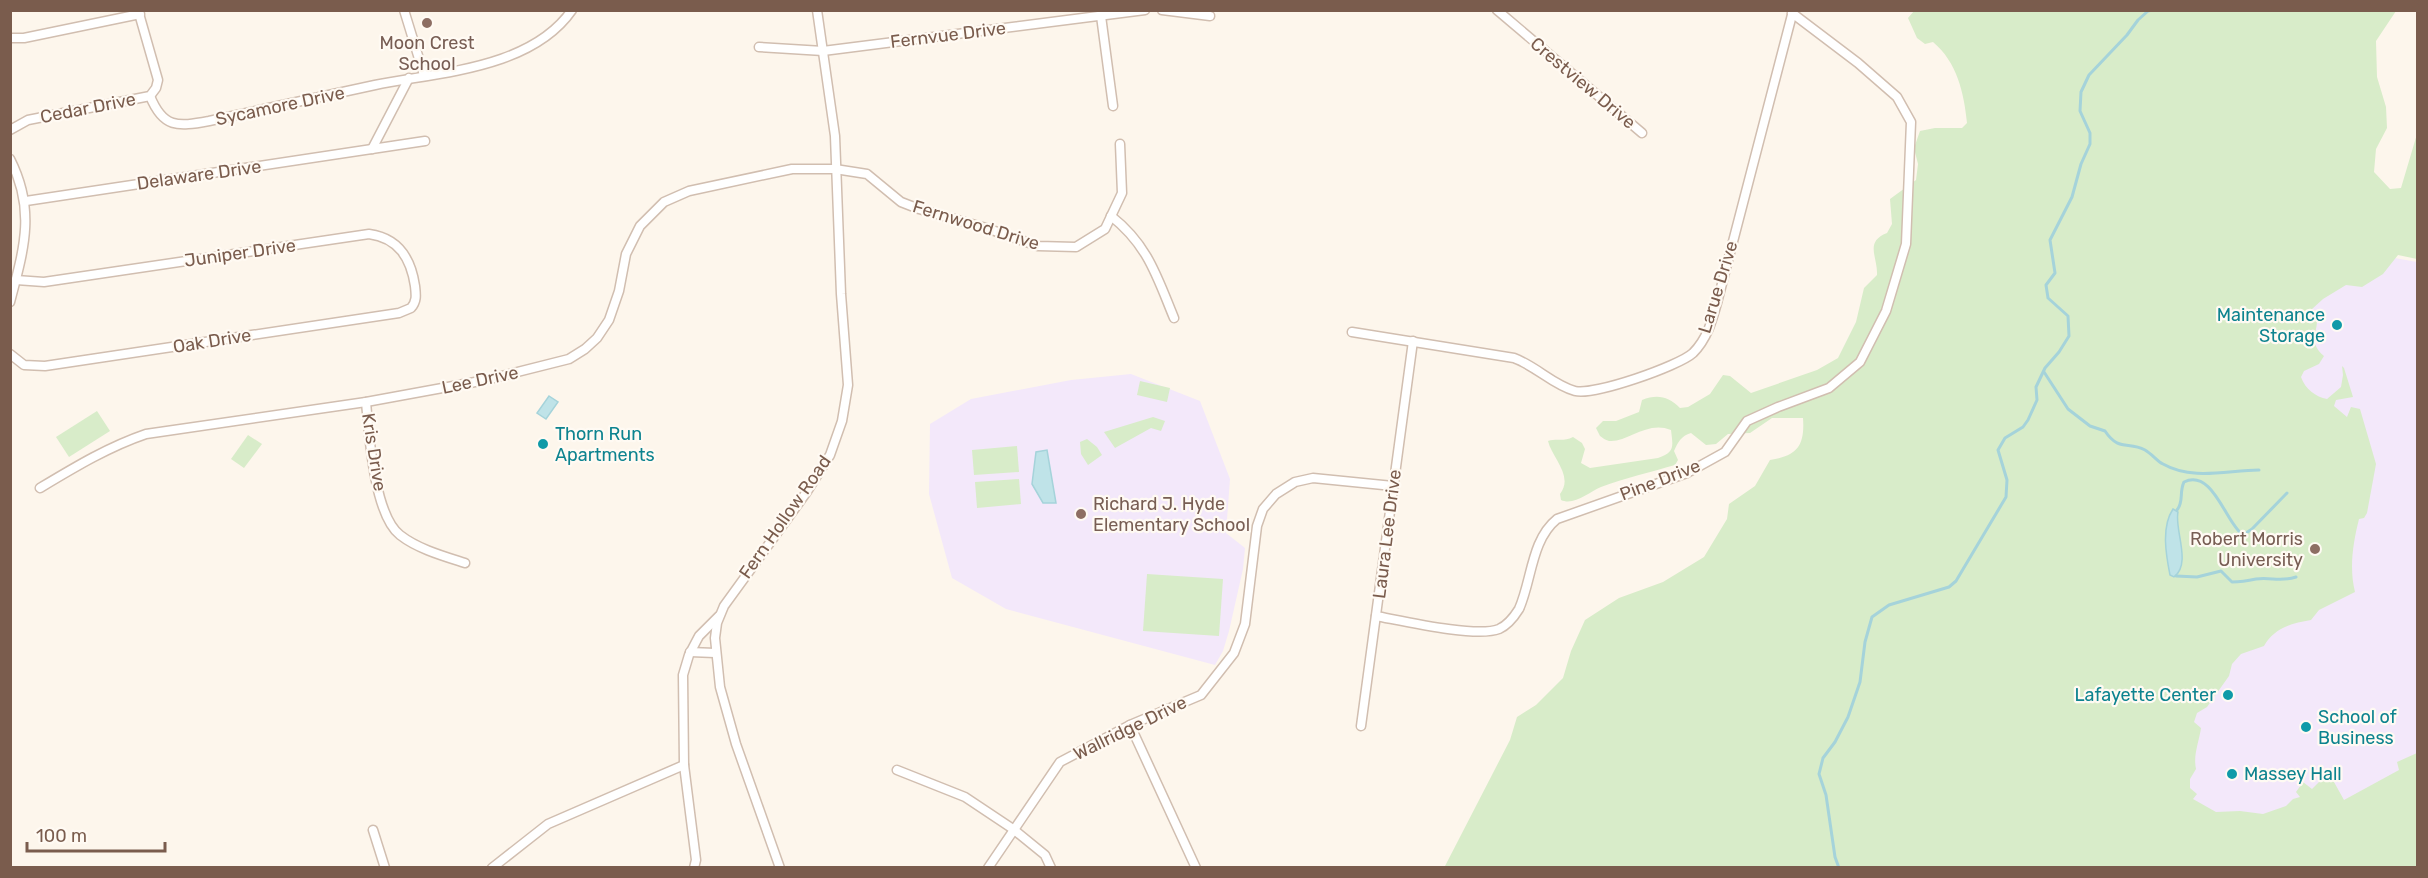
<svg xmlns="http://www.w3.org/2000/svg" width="2428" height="878" font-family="Rubik,sans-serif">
	<rect width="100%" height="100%" fill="#fdf6ec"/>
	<!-- education -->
	<g fill="#f3e8fa">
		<polygon points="2367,253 2417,262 2417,867 2130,868 2268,331"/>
		<polygon points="1131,374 1200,401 1230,479 1226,533 1245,548 1243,569 1229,631 1223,651 1215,665 1006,609 952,578 929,494 930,424 971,399 1071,380"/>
	</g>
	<!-- green -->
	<g fill="#d8ecc9">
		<path d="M1914 11H2396L2376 41 2377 77 2386 107 2387 128 2376 149 2374 172 2390 189 2401 188 2417 134V259L2398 255 2383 274 2362 287 2346 285 2323 299 2311 310 2315 311C2323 329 2304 339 2324 356L2319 364 2304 371 2301 377C2305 389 2316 397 2327 399L2341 387 2343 375 2342 366 2344 368 2353 397 2336 400 2334 406 2347 417 2351 407 2360 409 2376 464 2367 513 2364 518 2359 519C2353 543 2349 568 2355 592L2319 610 2311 620C2292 623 2274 628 2264 646L2241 654 2232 664 2229 676 2207 707 2197 713 2194 722 2201 728C2199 742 2193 755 2196 769L2190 779V788L2197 794 2193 799 2216 812 2240 811 2263 814 2286 806 2293 799 2300 797 2296 792 2303 782 2312 789 2322 779 2334 772V782L2344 800 2399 770 2397 762 2417 753V867L1444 868 1510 740 1517 717 1536 705 1563 678 1571 651 1585 620 1619 598 1663 582 1704 557 1727 519 1729 504 1755 486 1770 460C1797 456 1805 446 1803 418H1772L1750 433 1728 434 1716 444 1706 445 1691 433C1681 436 1678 442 1674 451L1678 460 1675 465C1651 472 1625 478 1601 487 1589 492 1574 506 1561 500L1560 494C1574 476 1552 458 1548 441 1557 438 1564 442 1573 437L1582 443 1585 449 1581 463 1590 468 1658 458C1675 452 1673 447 1671 430 1647 420 1627 443 1609 441 1605 440 1603 438 1600 436L1596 428 1603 421H1616L1639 412 1642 400C1657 394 1668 396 1680 408L1688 407 1710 394 1723 375 1730 376 1751 393 1817 370 1838 358 1856 322 1864 288 1877 275C1878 257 1864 242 1887 233L1892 224 1890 199 1916 180 1918 164 1914 148 1920 131 1935 128H1962L1967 123C1964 93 1957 62 1933 42L1925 44 1917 38 1908 18Z"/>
		<polygon points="1140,381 1170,388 1167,402 1137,395"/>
		<polygon points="97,411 110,431 69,457 56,437"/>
		<polygon points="1153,417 1165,421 1161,431 1151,428 1115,448 1104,432"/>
		<polygon points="248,435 262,444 244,468 231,459"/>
		<polygon points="1087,439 1097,447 1102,455 1088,465 1081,454 1080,442"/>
		<polygon points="1017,446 1019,472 974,475 972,450"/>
		<polygon points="1019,479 1021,504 977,508 975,482"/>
		<polygon points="1147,574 1223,579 1219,636 1143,631"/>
	</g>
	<!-- water -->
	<g fill="#bfe3e8" stroke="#a5d3da" stroke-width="1.5">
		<polygon points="549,396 558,402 546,419 537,413"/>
		<polygon points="1047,450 1056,503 1043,503 1032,484 1036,452"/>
		<path d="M2173 509 2178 512C2174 529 2192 564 2174 577L2170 575C2166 555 2161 527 2173 509Z"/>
	</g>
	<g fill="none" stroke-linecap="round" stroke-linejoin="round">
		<!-- stream -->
		<g stroke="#a5d3da" stroke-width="3">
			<path d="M2044 372 2068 409 2090 426 2105 431C2119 452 2128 441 2145 450 2152 454 2157 461 2163 464 2193 481 2228 470 2259 470"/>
			<path d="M2177 510C2184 502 2179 492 2184 482 2213 468 2226 524 2243 535L2252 529 2287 493"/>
			<path d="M2176 576 2197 577 2221 571 2232 582C2241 582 2247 581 2256 579 2270 577 2282 582 2296 577"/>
			<polyline points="1839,868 1835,857 1826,795 1819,774 1823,758 1835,742 1848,717 1860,682 1865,642 1872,617 1889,605 1949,587 1956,581 2006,497 2007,480 1998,450 2005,438 2023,427 2028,420 2037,400 2036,387 2045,368 2059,352 2069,336 2068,316 2048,298 2046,285 2055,273 2050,240 2072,197 2081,164 2090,144 2090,133 2080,111 2081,92 2089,75 2127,35 2138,20 2148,11 2153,10"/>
		</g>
		<defs>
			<g id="street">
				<polyline points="404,10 424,75"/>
				<polyline points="1162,10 1210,16"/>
				<polyline points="1497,10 1642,133"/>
				<polyline points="1101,16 1113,106"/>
				<polyline points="10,38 24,38 140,14"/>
				<polyline points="759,47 823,51 1145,10"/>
				<path d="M150 96C163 128 177 127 209 121 264 109 320 97 375 85 439 72 531 69 572 10"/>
				<polyline points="10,130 28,120 150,96 156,88 158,80 138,10"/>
				<polyline points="372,149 409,78"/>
				<path d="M10 159C36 210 24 249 10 302"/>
				<polyline points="26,201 425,141"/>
				<path d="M1111 216C1148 245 1157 277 1174 318"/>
				<path d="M1352 332 1514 358C1536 366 1553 385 1575 391 1593 396 1679 366 1693 353 1707 339 1712 321 1717 303L1793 11"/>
				<path d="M10 354 24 365 45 366 399 313 411 308C417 301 416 295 415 286 411 259 399 238 369 234L44 282 16 280"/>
				<path d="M366 402C369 434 374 515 400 535 418 549 443 556 465 563"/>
				<path d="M40 488C75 467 108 447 146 434L366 402 486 380 569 359 585 349 597 338 609 320 619 291 626 254 640 226 664 202 689 191 792 169H835L867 174 901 202 919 209 986 228 1038 246 1076 247 1105 229 1122 193 1120 144"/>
				<path d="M1376 616C1403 621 1476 638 1499 629 1508 625 1514 617 1519 609 1532 580 1531 540 1557 519L1687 473 1725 452 1747 421 1778 407 1829 388 1860 362 1886 311 1906 244 1911 122 1897 97 1858 63 1792 13"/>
				<polyline points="690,652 715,653"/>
				<polyline points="1130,725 1196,868"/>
				<polyline points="1361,726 1413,341"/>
				<polyline points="897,770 965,797 1013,829 1045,855 1051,868"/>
				<polyline points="373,830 385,868"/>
				<polyline points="492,868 548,824 684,765"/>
				<polyline points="694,868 696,860 684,765 683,675 689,655 699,636 719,616"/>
				<polyline points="780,868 736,744 720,687 715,638 717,623 724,606 806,493 830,455 842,421 848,385 841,294 835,136 817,10"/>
				<polyline points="988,868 1060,762 1130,725 1201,695 1234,653 1245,624 1257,526 1263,509 1276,494 1295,482 1313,478 1393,486"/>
			</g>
		</defs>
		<!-- street casing -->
		<use href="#street" stroke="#d1beb0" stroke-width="11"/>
		<!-- street -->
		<use href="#street" stroke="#fff" stroke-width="8"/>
	</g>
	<!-- markers -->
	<g fill="#8d6e63" stroke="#fffaf3" stroke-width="2">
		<circle cx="427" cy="23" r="6"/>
		<circle cx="1081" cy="514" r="6"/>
		<circle cx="2315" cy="549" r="6"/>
	</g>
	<g fill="#0f9aa8" stroke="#fffaf3" stroke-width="2">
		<circle cx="2337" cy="325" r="6"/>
		<circle cx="543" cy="444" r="6"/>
		<circle cx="2228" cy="695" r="6"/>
		<circle cx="2306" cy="727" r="6"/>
		<circle cx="2232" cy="774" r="6"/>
	</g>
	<g text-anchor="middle" stroke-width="4.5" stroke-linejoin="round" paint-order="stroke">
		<!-- street labels -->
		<g font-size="18" fill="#7a5c4d" stroke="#fffaf3">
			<text transform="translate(948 35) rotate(-7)" y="6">Fernvue Drive</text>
			<text transform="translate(1583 83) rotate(40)" y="6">Crestview Drive</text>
			<text transform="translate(280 106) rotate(-12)" y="6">Sycamore Drive</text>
			<text transform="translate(88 108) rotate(-11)" y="6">Cedar Drive</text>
			<text transform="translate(199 175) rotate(-8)" y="6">Delaware Drive</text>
			<text transform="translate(976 225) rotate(17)" y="6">Fernwood Drive</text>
			<text transform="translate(240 253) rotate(-8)" y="6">Juniper Drive</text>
			<text transform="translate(1718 287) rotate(-73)" y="6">Larue Drive</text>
			<text transform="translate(212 341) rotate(-9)" y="6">Oak Drive</text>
			<text transform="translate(480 380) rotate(-12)" y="6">Lee Drive</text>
			<text transform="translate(374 452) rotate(81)" y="6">Kris Drive</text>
			<text transform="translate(1660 480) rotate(-21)" y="6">Pine Drive</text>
			<text transform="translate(785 517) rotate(-55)" y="6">Fern Hollow Road</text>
			<text transform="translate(1387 534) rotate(-83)" y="6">Laura Lee Drive</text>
			<text transform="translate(1130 728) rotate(-26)" y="6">Wallridge Drive</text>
		</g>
		<!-- education labels -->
		<g font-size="18" fill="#785e54" stroke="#fffaf3">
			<text x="427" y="49">Moon Crest<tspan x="427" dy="21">School</tspan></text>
			<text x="1093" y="510" text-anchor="start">Richard J. Hyde<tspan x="1093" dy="21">Elementary School</tspan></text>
			<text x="2303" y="545" text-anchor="end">Robert Morris<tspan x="2303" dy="21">University</tspan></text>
		</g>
		<!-- culture labels -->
		<g font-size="18" fill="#0d838f" stroke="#fffaf3" text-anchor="start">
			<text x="2325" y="321" text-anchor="end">Maintenance<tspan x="2325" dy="21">Storage</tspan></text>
			<text x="555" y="440">Thorn Run<tspan x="555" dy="21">Apartments</tspan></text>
			<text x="2216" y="701" text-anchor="end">Lafayette Center</text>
			<text x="2318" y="723">School of<tspan x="2318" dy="21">Business</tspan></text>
			<text x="2244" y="780">Massey Hall</text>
		</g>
	</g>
	<!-- border -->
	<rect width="2428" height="878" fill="none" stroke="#7a5c4d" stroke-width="24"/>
	<!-- scale -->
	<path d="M27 842v9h138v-9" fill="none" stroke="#7a5c4d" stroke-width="3"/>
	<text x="36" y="842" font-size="18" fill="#7a5c4d" stroke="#fffaf3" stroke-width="4.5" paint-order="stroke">100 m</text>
</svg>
